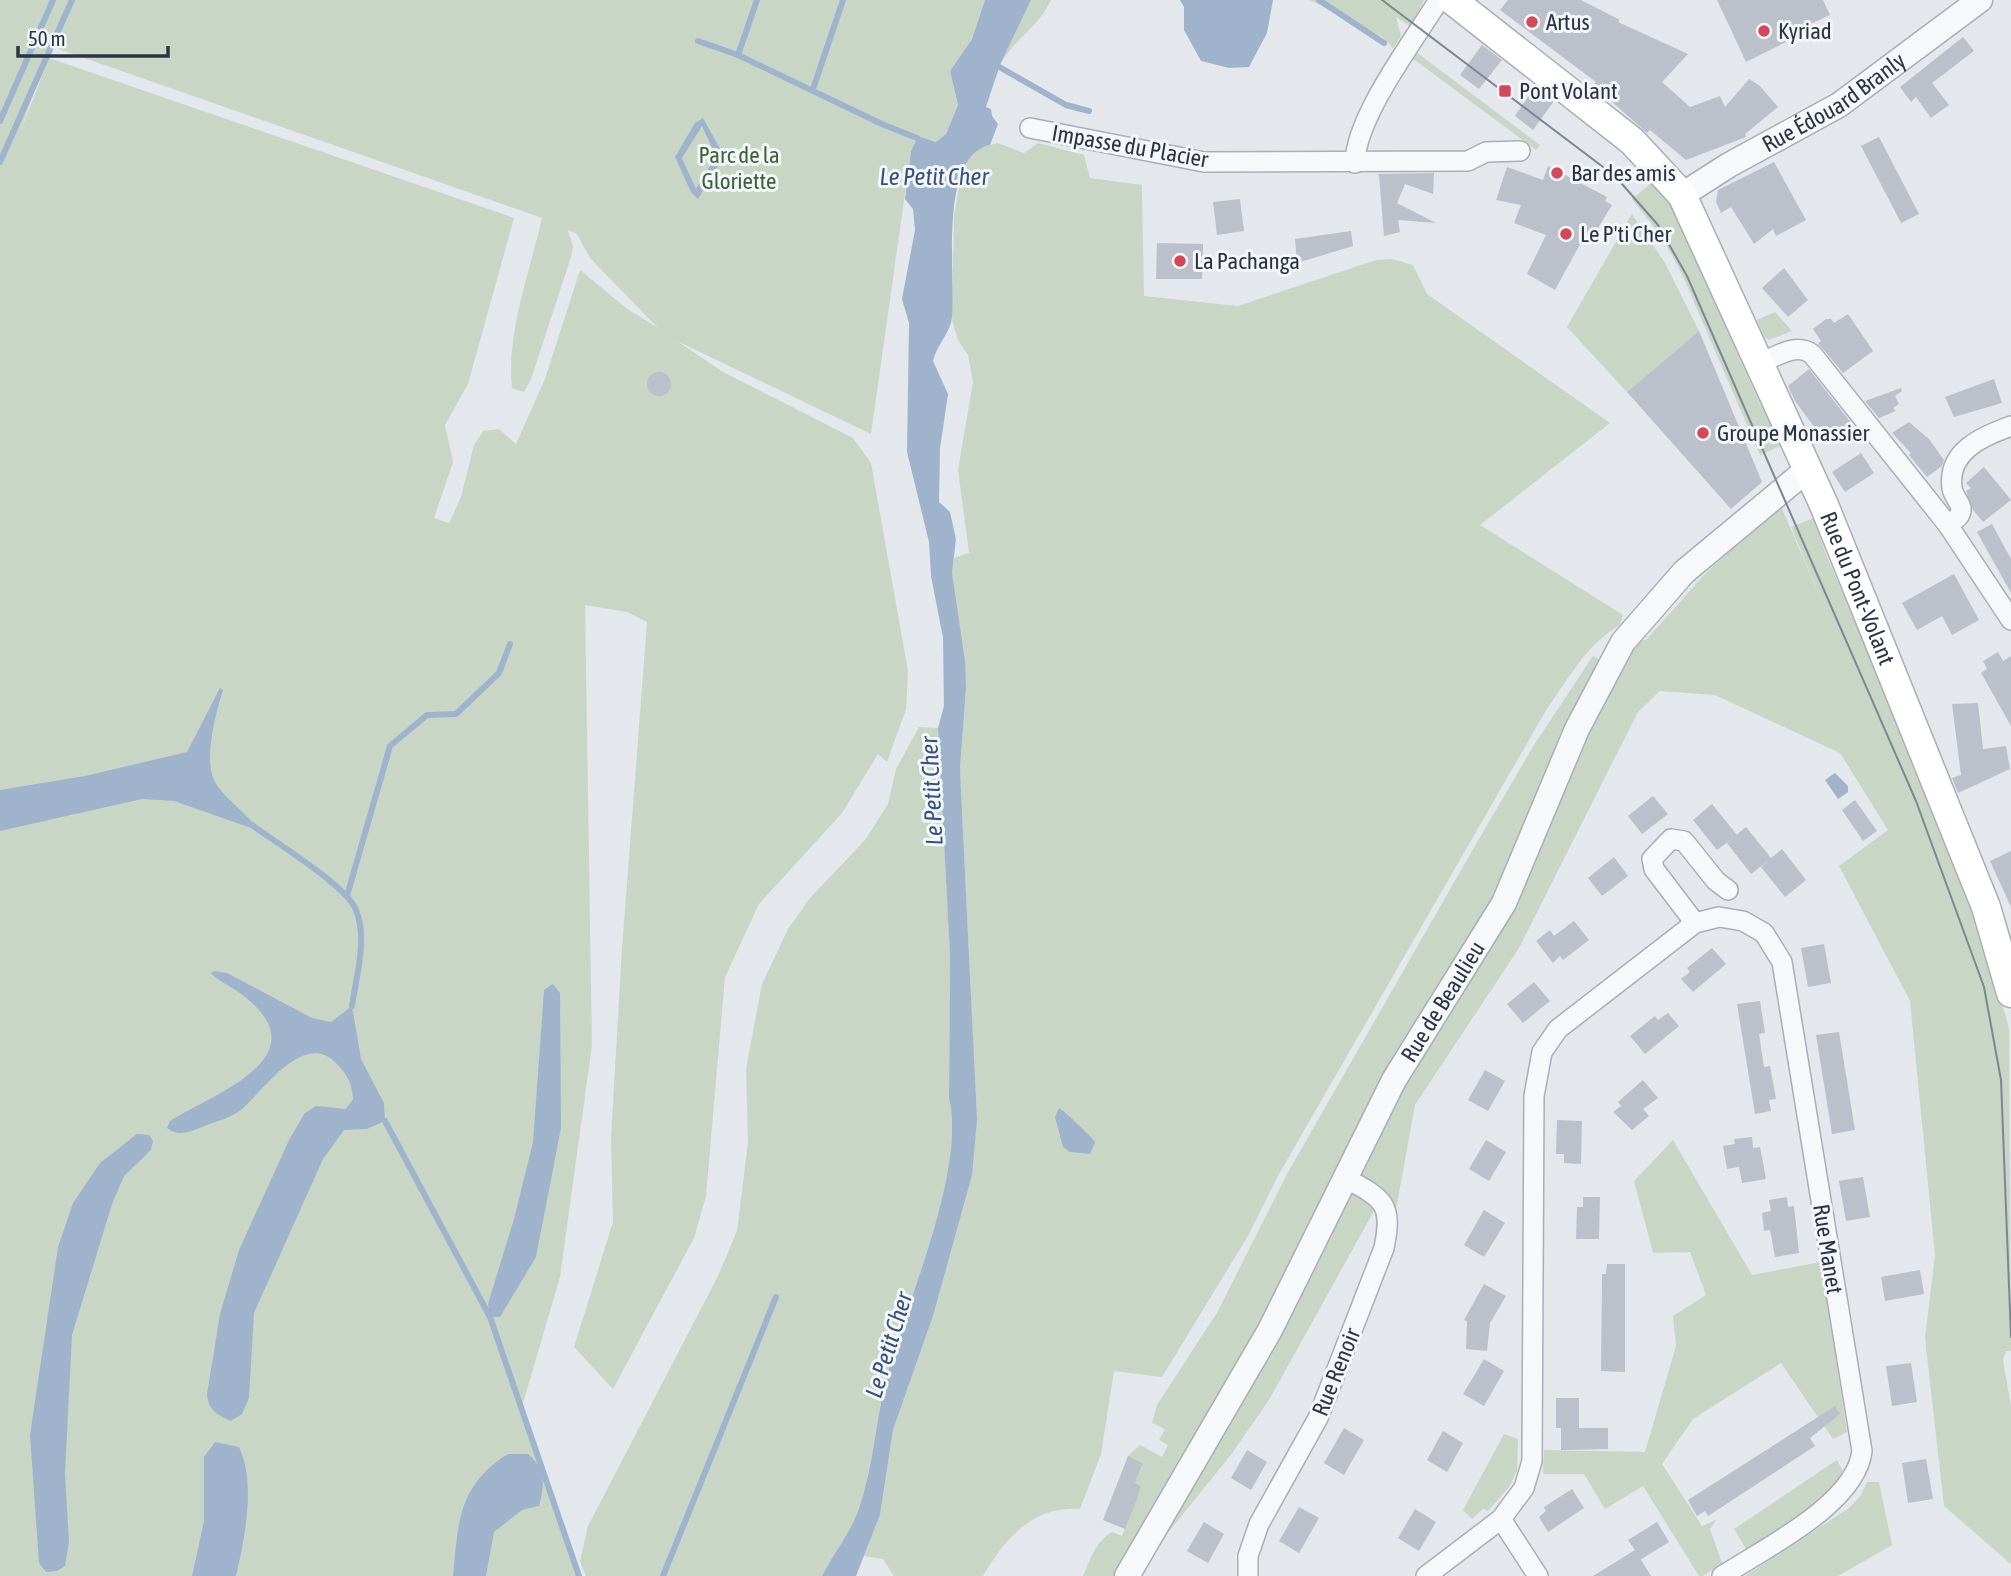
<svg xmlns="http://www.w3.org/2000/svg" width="2011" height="1576" font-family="'Asap Condensed',sans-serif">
	<rect width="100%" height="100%" fill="#e4e7ec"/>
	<!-- green -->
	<g fill="#c9d6c5" fill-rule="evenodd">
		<path d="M0 0H985L972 39 950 71 958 105 946 134 936 142 918 136 911 151 871 434 677 341 723 372 853 438 871 463 908 671 906 709 887 762 878 754 842 813 759 904 725 977 706 1196 694 1238 613 1389 574 1347 613 1222 611 1138 622 949 647 622 627 612 585 605 592 1045 560 1277 521 1410 579 1576H0ZM50 46 542 218C530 272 506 332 512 388L524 392 531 379 571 257 573 247 568 230 577 234 590 258 658 328 626 308 580 270 545 379 516 444 499 429 483 431 474 445 461 497 449 523 434 518 453 462 445 425 468 384 514 218 49 58 19 135Z"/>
		<path d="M1031 0H1051C1039 27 1013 40 1000 65Z"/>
		<polygon points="1310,0 1424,0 1411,27 1396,17 1401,36 1393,48 1382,37"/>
		<polygon points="1416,52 1540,145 1536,150 1412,58"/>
		<path d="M998 143 1024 153 1038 143 1084 155 1090 178 1142 185 1144 296 1238 306 1376 260 1392 259 1413 265 1427 294 1610 423 1480 525 1623 615 1620 625C1586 644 1567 681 1545 712L1279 1174 1248 1236 1162 1377 1114 1371 1101 1454 1080 1509C1033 1506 1006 1537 983 1576H894L883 1559 864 1556 880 1515 893 1430 933 1316 973 1040 960 769 966 687 952 573 954 558 969 553 958 470 973 382 968 355 958 340 952 320 954 216 963 165 978 148Z"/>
		<polygon points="1654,181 1668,197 1759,402 1783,445 1760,455 1681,272 1663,239 1632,199"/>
		<polygon points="1632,214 1665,263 1699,331 1627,392 1567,327"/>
		<polygon points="1775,312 1792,331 1769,340 1764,337 1757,320"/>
		<path d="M1780 504 1827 613 1791 527 1814 518 1825 552C1891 708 1967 864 2009 1029L2011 1351H2006L2003 1360 2011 1406V1564L1944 1506 1925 1338 1935 1255 1910 1001 1839 866 1888 830 1840 753 1715 695 1660 691 1638 712 1519 948 1415 1105 1397 1204 1389 1224 1380 1200 1269 1400 1230 1456 1133 1576H1083C1090 1560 1096 1541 1112 1532L1122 1536 1141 1486 1135 1483 1143 1463 1128 1456 1140 1445 1162 1457 1168 1445 1159 1440 1165 1429 1152 1423 1157 1405 1218 1311 1287 1174 1476 844 1534 745 1593 656 1609 664 1623 642 1646 640 1703 576Z"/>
		<path d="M919 727 938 728 950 957 949 1098C966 1169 908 1299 888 1371 876 1416 874 1467 858 1511 849 1535 833 1554 822 1576H586L580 1561 588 1526 718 1276 737 1231 748 1142 746 1069 762 984 788 929 810 898 865 840 888 804 896 769Z"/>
		<polygon points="1673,1140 1752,1275 1821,1262 1847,1432 1833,1439 1781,1363 1693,1419 1662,1464 1702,1526 1716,1520 1710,1529 1722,1563 1703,1576 1699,1576 1643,1486 1605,1509 1584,1474 1543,1474 1544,1450 1645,1452 1676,1346 1673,1316 1706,1295 1690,1252 1653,1253 1634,1181"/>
		<polygon points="1504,1434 1518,1439 1517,1471 1509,1487 1488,1511 1483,1509 1472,1519 1463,1510"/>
		<polygon points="1837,1460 1845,1475 1829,1496 1746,1549 1734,1529"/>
		<polygon points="1867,1482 1879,1482 1892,1545 1838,1576 1745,1576 1849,1508 1861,1495"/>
	</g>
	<!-- water -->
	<g fill="#9fb4cc" fill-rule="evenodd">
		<path d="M985 0H1031L1000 65 986 107 991 109 992 116 998 124 990 145C938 156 956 275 952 317 951 332 936 346 933 361L948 394 940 449 939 502 950 512 956 539 952 573 965 661 966 687 960 769 977 1120 972 1175 933 1316 893 1430 880 1515 856 1576H822C833 1554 849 1535 858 1511 874 1467 876 1416 888 1371 908 1299 966 1169 949 1098L950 957 938 728 944 706 943 638 931 576 929 542 907 452 909 323 902 299 915 230 913 209 905 199 911 151 918 136 936 142 946 134 958 105 950 71 972 39Z"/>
		<polygon points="1180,0 1273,0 1267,33 1249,67 1229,68 1201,61 1184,30 1184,7"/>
		<path d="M703 118 724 156 698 199 691 192 675 157 695 123ZM702 126 716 156 696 189 682 158Z"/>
		<path d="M220 688 223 690C216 712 203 761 215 782 224 797 242 810 253 823L251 828 174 801 142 799 0 831V790L85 776 187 752Z"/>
		<polygon points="1835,773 1848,786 1848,792 1838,799 1825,780"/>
		<path d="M215 971 227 973 312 1018 331 1022 352 1006 361 1059 384 1103 385 1121 367 1129 344 1130 323 1159 254 1313 249 1398 242 1414 231 1421C217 1415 208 1410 207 1394L220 1314 239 1250 290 1138 305 1113 316 1106 346 1109 353 1099C352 1083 347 1074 335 1062 303 1031 263 1091 241 1110 231 1118 214 1122 202 1127 190 1132 178 1137 167 1128L170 1121C209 1096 316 1060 251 1002 241 992 226 985 215 977L211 973Z"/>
		<polygon points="553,984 560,993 561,1128 536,1257 500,1317 490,1317 488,1304 514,1219 533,1142 544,990"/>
		<path d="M1059 1108C1063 1110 1094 1139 1095 1142L1090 1154 1070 1152 1063 1147 1055 1117Z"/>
		<polygon points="137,1134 149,1135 153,1141 151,1150 124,1176 112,1204 72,1335 65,1473 69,1542 65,1566 57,1571 46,1572 39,1563 30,1435 58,1247 73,1203 100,1163"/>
		<path d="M215 1442 239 1447C256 1482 245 1538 236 1576H192L204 1521V1457Z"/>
		<path d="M508 1454H528C546 1469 545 1485 539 1506L522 1510 494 1532 486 1576H453C458 1523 458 1485 508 1454Z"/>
	</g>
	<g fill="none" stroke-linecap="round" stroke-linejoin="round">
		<!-- stream -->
		<g stroke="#9fb4cc" stroke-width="6">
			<polyline points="1319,0 1384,43"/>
			<polyline points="698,41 738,55 884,125 917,138"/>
			<polyline points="738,55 757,0"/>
			<polyline points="994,64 1066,105 1089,111"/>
			<polyline points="813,89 843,0"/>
			<polyline points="0,121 53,0"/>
			<polyline points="0,162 72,0"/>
			<path d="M252 825C275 842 347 886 356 910 368 939 356 977 352 1006"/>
			<polyline points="347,896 390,746 427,715 456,714 499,673 510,644"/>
			<polyline points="385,1121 490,1317 579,1576"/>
			<polyline points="663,1576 776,1297"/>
		</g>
	</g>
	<!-- building -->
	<g fill="#bbc0ca">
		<polygon points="1508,0 1581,0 1620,20 1618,22 1688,54 1662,82 1690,107 1720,96 1725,107 1749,79 1760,86 1778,107 1745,134 1746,137 1686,160 1650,130 1647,133 1628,116 1593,85 1596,82 1500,10"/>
		<polygon points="1717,0 1823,0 1830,15 1806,26 1808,31 1746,62"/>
		<polygon points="1963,37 1974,51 1932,83 1949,105 1931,118 1916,97 1911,102 1900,87"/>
		<polygon points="1482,45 1502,60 1479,89 1460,75"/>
		<polygon points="1535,86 1554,101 1533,130 1515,116"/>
		<polygon points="1879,137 1919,214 1901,223 1861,146"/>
		<polygon points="1774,162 1806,220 1776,236 1773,229 1754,244 1731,207 1721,213 1716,202 1718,190"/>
		<polygon points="1548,166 1607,197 1605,201 1612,205 1590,241 1584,237 1555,290 1527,274 1546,235 1514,223 1521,205 1496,200 1507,167 1543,180"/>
		<polygon points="1434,173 1433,194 1405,184 1397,203 1436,223 1398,220 1400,232 1384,236 1379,175 1376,174"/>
		<polygon points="1240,199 1244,231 1217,235 1213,202"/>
		<polygon points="1351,231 1353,246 1297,263 1295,239"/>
		<polygon points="1157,243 1203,244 1202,279 1156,279"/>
		<polygon points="1784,268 1808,300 1788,317 1762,288"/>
		<polygon points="1848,314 1873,351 1843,373 1818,343 1821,341 1813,329 1826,319 1831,319 1834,323"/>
		<polygon points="1699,331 1762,482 1731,509 1627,392"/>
		<polygon points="1809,369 1855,428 1826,443 1795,401 1788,386"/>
		<circle cx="659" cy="384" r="12"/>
		<polygon points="1994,379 2002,403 1954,417 1945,397"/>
		<polygon points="1901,388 1902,391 1895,396 1899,404 1893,408 1896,411 1879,418 1865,401"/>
		<polygon points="1909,422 1929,439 1944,460 1942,466 1927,477 1909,455 1911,453 1892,433"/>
		<polygon points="1861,453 1874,473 1845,492 1832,472"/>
		<polygon points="1984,467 2011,500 1983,522 1973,510 1966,491 1971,488 1966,483"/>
		<polygon points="1992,524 2011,559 2011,593 1977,532"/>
		<polygon points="1954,574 1979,620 1952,635 1942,616 1917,630 1902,603"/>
		<polygon points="1998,652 2003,661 2011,656 2011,726 1981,673 1987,669 1983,661"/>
		<polygon points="1978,703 1983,749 2006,746 2010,769 1958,793 1952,778 1961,775 1952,704"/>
		<polygon points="1653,796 1668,814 1642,834 1628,816"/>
		<polygon points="1855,800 1877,831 1863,841 1842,810"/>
		<polygon points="1712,804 1737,835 1717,850 1693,820"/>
		<polygon points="1746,827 1771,858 1782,849 1806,880 1785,897 1761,867 1769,860 1751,874 1727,843"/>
		<polygon points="2011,851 2011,907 1990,861"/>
		<polygon points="1614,857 1628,876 1602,896 1588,878"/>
		<polygon points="1574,921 1589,940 1563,960 1560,956 1553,963 1536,941 1550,930 1554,936"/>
		<polygon points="1824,944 1831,983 1808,987 1801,948"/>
		<polygon points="1712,948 1726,964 1693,992 1681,979 1690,972 1687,968"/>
		<polygon points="1534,982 1550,1001 1523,1023 1507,1004"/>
		<polygon points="1760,1001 1765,1033 1759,1034 1764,1067 1770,1066 1776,1099 1769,1100 1771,1111 1755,1114 1737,1004"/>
		<polygon points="1668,1013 1679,1026 1645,1054 1630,1036 1655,1016 1658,1020"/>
		<polygon points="1839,1032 1855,1130 1832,1134 1816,1035"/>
		<polygon points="1485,1070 1505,1081 1488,1111 1468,1100"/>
		<polygon points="1643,1080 1658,1098 1643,1109 1649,1116 1632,1130 1613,1112 1621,1106 1618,1102"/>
		<polygon points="1557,1120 1582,1121 1581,1164 1564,1163 1564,1154 1556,1154"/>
		<polygon points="1752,1137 1753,1148 1760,1147 1766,1179 1742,1183 1739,1167 1727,1169 1723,1146 1735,1144 1734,1139"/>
		<polygon points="1486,1140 1506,1152 1489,1181 1469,1169"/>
		<polygon points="1863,1177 1870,1217 1846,1221 1839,1181"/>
		<polygon points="1583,1197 1600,1197 1599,1239 1576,1239 1577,1207 1583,1207"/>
		<polygon points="1787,1197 1788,1207 1794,1206 1799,1253 1775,1257 1770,1230 1764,1231 1762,1213 1771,1211 1769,1200"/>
		<polygon points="1484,1210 1505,1223 1484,1257 1464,1245"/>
		<polygon points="1607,1264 1625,1264 1625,1372 1601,1371 1602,1274 1606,1274"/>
		<polygon points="1920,1270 1924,1294 1885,1301 1881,1277"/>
		<polygon points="1484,1284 1506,1296 1490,1323 1487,1351 1466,1349 1467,1321 1464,1320"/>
		<polygon points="1484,1359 1504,1371 1484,1406 1463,1394"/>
		<polygon points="1911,1363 1917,1402 1892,1406 1886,1366"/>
		<polygon points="1556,1398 1579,1398 1579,1428 1608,1428 1608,1449 1561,1450 1561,1428 1556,1428"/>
		<polygon points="1835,1406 1840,1414 1810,1438 1815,1446 1708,1516 1705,1511 1697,1516 1688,1500"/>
		<polygon points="1344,1428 1364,1440 1344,1475 1324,1463"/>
		<polygon points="1443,1431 1463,1443 1447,1472 1427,1460"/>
		<polygon points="1247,1450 1267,1462 1251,1490 1231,1478"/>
		<polygon points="1128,1456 1143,1463 1135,1483 1141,1486 1137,1499 1125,1529 1103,1520"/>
		<polygon points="1926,1459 1933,1499 1908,1503 1902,1463"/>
		<polygon points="1572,1489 1584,1508 1548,1532 1539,1517 1546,1511 1544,1507"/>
		<polygon points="1299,1507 1319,1518 1299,1553 1279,1541"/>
		<polygon points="1415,1509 1436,1522 1419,1551 1398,1538"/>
		<polygon points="1204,1522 1224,1534 1208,1563 1187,1551"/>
		<polygon points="1657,1522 1669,1542 1640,1560 1638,1555 1651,1576 1593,1576 1635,1550 1628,1540"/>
	</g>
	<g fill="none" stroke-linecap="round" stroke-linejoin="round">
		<defs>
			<g id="minor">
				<polyline points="1030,128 1204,162 1468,161 1486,152 1520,151"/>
				<path d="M1355 163C1355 118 1414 40 1439 0"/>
				<path d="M1759 364C1775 357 1796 342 1812 354L1948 525 2011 620"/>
				<path d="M1948 525C1953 521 1962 517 1961 508 1960 502 1953 496 1952 488 1947 451 1983 436 2011 426"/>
				<polyline points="1695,923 1654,869 1652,859 1671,839 1684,841 1716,881 1728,890"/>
				<path d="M1501 1519 1524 1488 1532 1461 1534 1096 1542 1052 1558 1029 1695 923 1719 917 1743 921 1764 933 1782 962 1862 1451C1856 1504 1765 1548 1722 1576"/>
				<path d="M1248 1576V1556L1259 1524 1318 1418 1384 1248C1393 1204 1384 1199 1347 1179"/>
				<polyline points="1426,1576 1501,1519 1538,1576"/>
			</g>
			<g id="tertiary">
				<path id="s1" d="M1682 195 1729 165 1839 105 1980 0"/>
				<path id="s2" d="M1127 1576 1270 1330 1394 1080 1504 903 1577 729 1623 642 1684 572 1808 469"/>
			</g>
			<g id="secondary">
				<path id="s3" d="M1452 0 1632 141 1682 195 1824 505 1986 907 2011 993"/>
			</g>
		</defs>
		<!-- minor casing -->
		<use href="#minor" stroke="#a9aeb7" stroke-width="22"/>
		<!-- tertiary casing -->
		<use href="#tertiary" stroke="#a9aeb7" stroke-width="27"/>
		<!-- secondary casing -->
		<use href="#secondary" stroke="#a9aeb7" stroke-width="31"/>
		<!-- minor -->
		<use href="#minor" stroke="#f7f8fa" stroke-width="19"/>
		<!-- tertiary -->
		<use href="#tertiary" stroke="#f7f8fa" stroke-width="24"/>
		<!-- secondary -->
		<use href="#secondary" stroke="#fff" stroke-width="28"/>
		<!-- tram -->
		<polyline stroke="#7d8696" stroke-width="2" points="1382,0 1615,176 1658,225 1687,276 1916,801 1984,987 2001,1080 2011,1337"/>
	</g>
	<!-- markers -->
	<g fill="#d1495b" stroke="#f4f6f9" stroke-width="2.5">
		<circle cx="1532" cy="22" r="7"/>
		<circle cx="1764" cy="31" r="7"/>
		<rect x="1498" y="84" width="14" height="14" rx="3.5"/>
		<circle cx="1557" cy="173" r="7"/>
		<circle cx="1566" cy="234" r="7"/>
		<circle cx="1180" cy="261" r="7"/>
		<circle cx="1703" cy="433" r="7"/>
	</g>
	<g text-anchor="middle" stroke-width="6" stroke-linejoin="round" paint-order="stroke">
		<!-- poi labels -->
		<g font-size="23" fill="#2b3445" stroke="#f4f6f9" text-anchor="start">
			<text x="1546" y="30">Artus</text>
			<text x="1778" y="39">Kyriad</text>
			<text x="1519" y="99">Pont Volant</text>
			<text x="1571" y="181">Bar des amis</text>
			<text x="1580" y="242">Le P'ti Cher</text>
			<text x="1194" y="269">La Pachanga</text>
			<text x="1717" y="441">Groupe Monassier</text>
		</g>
		<!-- street labels -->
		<g font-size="23" fill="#2b3445" stroke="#f4f6f9">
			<text dy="8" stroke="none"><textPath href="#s1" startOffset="178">Rue Édouard Branly</textPath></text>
			<text transform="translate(1130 146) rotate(10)" y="8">Impasse du Placier</text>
			<text dy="8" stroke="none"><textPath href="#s3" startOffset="733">Rue du Pont-Volant</textPath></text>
			<text dy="8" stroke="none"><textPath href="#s2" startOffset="656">Rue de Beaulieu</textPath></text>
			<text transform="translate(1828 1249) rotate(81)" y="8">Rue Manet</text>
			<text transform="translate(1336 1372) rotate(-68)" y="8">Rue Renoir</text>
		</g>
		<!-- park labels -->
		<g font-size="23" fill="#3f6138" stroke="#f4f6f9">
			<text x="739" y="163">Parc de la<tspan x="739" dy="26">Gloriette</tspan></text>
		</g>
		<!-- water labels -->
		<g font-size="24" font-style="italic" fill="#34527a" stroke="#f4f6f9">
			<text x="934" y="185">Le Petit Cher</text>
			<text transform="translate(932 791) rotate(-93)" y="8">Le Petit Cher</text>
			<text transform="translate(889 1345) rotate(-73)" y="8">Le Petit Cher</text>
		</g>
	</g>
	<!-- scale -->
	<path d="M18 46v10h150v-10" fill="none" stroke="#2b3445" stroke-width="3.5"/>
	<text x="28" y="46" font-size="21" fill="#2b3445" stroke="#f4f6f9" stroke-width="5" paint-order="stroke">50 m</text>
</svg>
